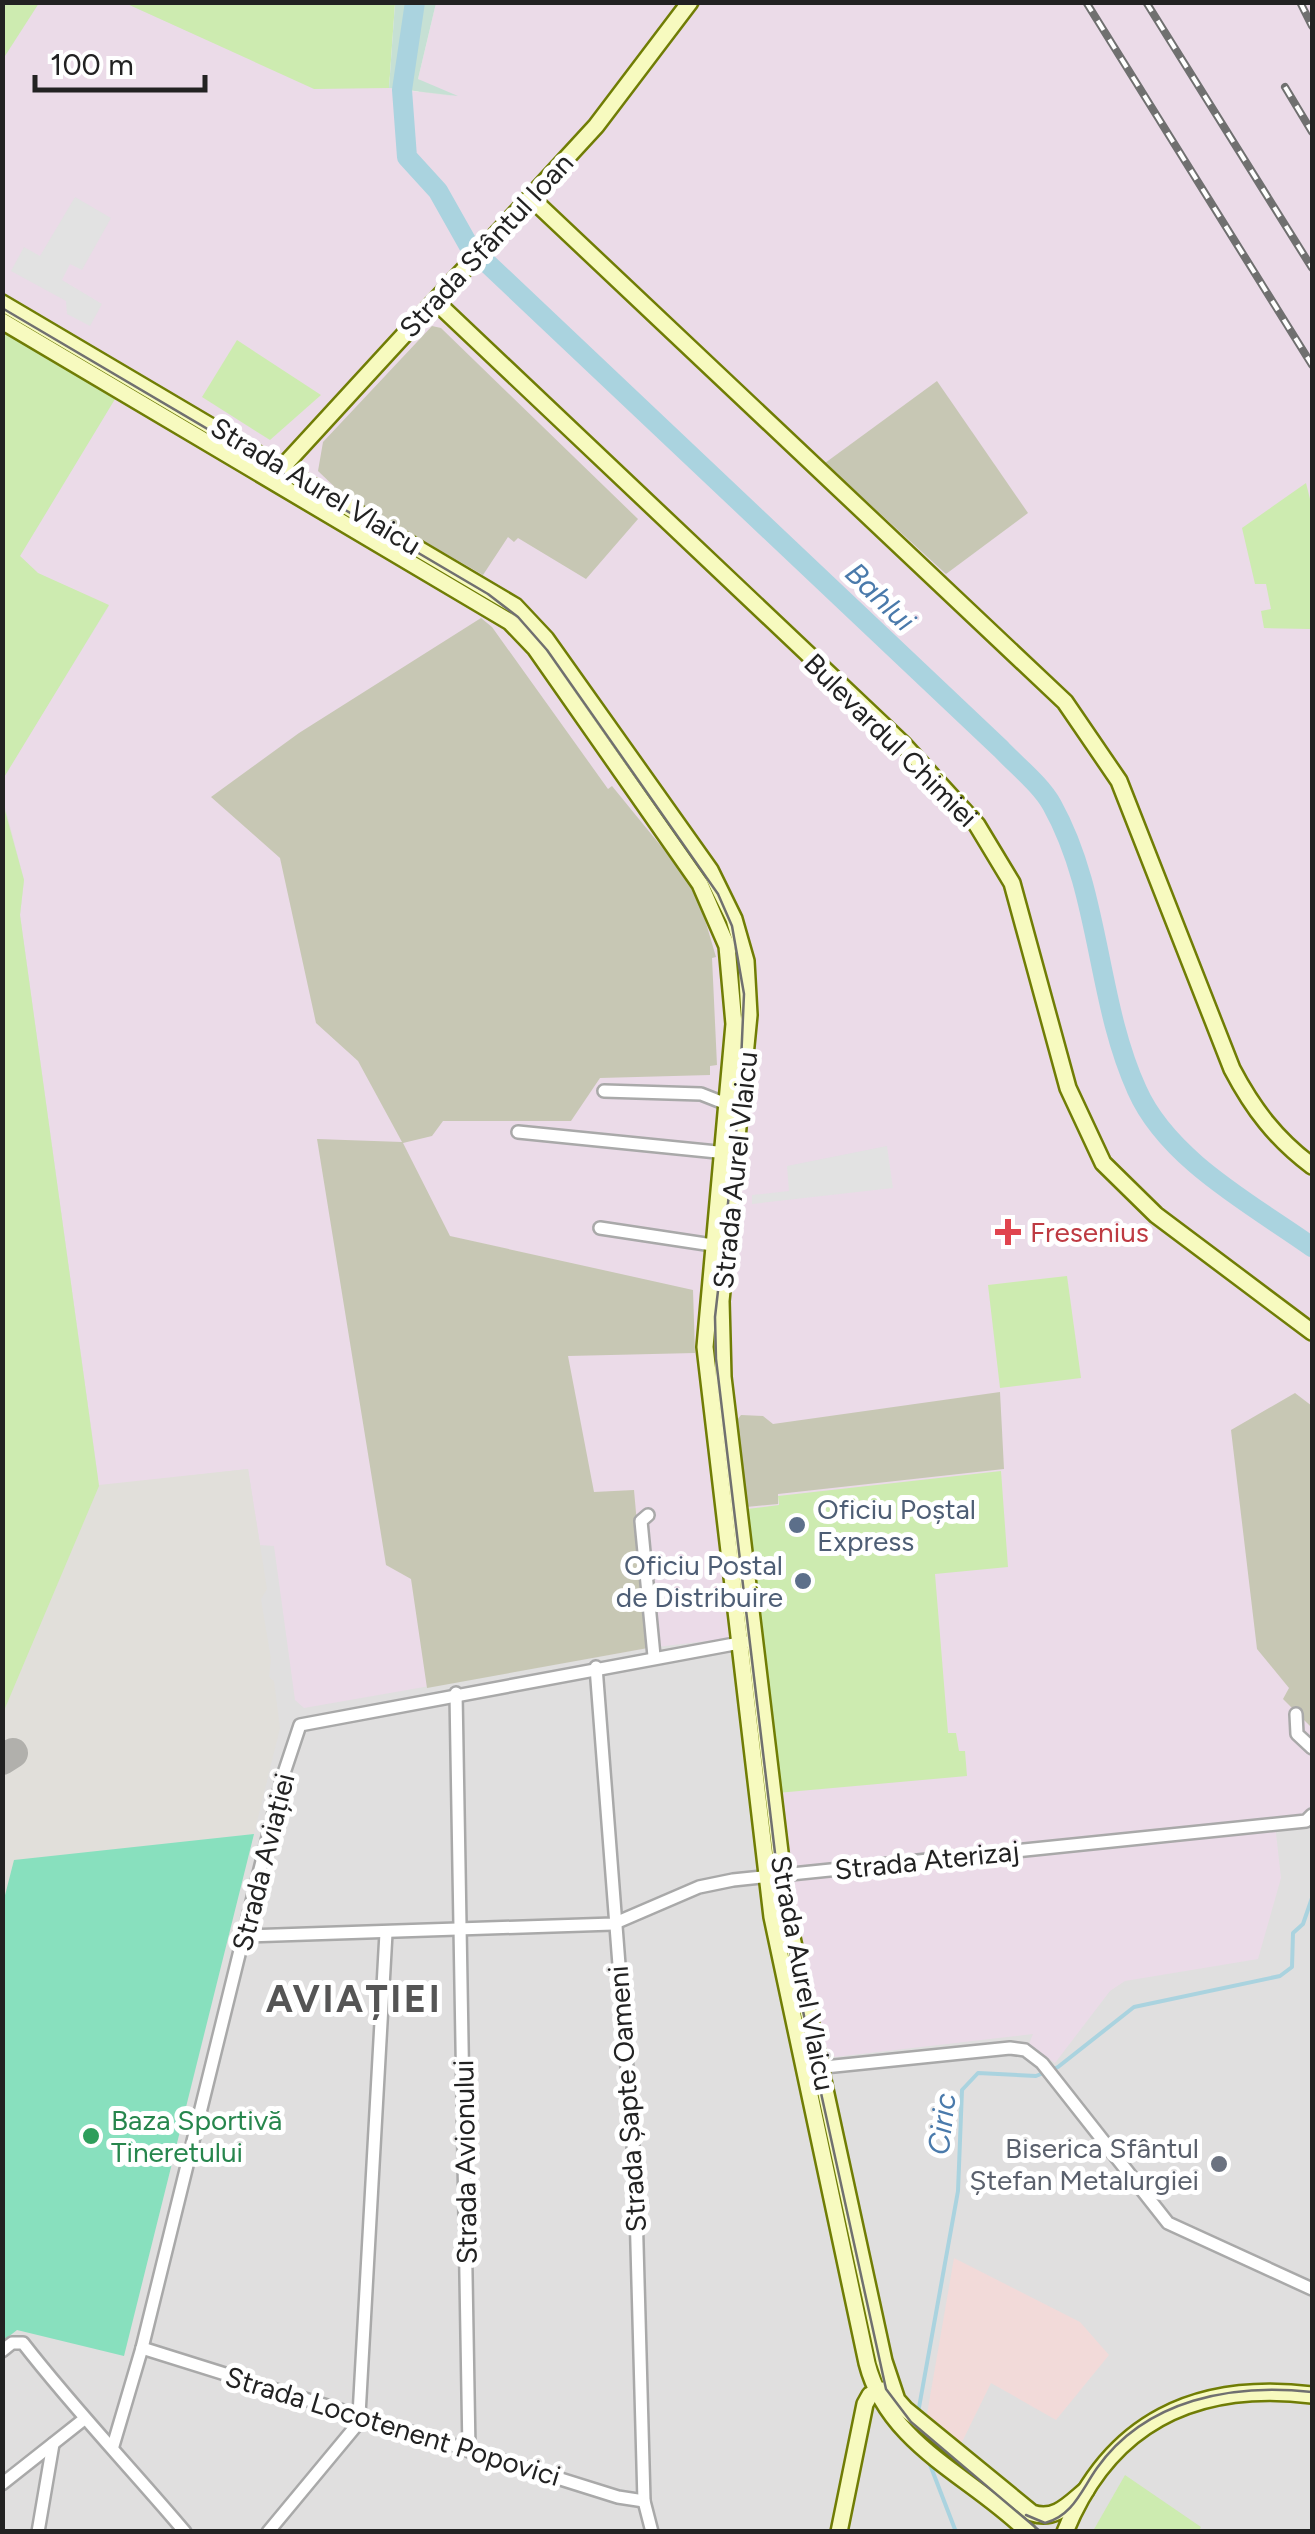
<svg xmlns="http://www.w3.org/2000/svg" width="1315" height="2534" font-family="Figtree,sans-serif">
	<rect width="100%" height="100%" fill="#f2efe9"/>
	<!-- residential -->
	<polygon fill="#e0dfdf" points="3,3 203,3 399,192 436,3 1312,3 1312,2531 3,2532"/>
	<!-- commercial -->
	<polygon fill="#f2dad9" points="954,2258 1080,2322 1109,2355 1056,2420 991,2383 961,2444 927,2414"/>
	<!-- industrial -->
	<polygon fill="#ebdbe8" points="39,3 125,3 243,56 389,88 452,96 418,79 436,3 1312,3 1312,1817 1275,1824 1281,1878 1258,1959 1125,1981 1110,1991 1055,2063 1029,2044 1033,2034 835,2057 812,2039 805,1949 772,1811 758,1635 648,1648 304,1708 295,1700 274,1546 260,1545 248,1469 99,1486 20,915 24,880 3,800 2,779 109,606 38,573 20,556 132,371 3,292 3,59"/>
	<!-- airport -->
	<polygon fill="#e1dfda" points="3,800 24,880 20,915 99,1485 248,1469 267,1589 261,1599 271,1659 269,1677 274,1681 280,1728 254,1834 15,1860 3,1907"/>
	<!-- construction -->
	<g fill="#c7c7b4">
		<polygon points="432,326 441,328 638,519 586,579 518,538 514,542 508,537 483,575 342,494 318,471 323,442"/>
		<polygon points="937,381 1028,513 946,574 825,463"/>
		<polygon points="481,618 492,627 608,789 612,786 696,889 716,957 712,958 717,1065 710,1066 710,1075 600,1078 571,1121 443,1121 432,1136 403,1143 450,1236 693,1290 695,1353 568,1356 594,1492 634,1490 648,1648 427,1688 411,1579 386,1565 317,1139 402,1142 358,1061 316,1023 280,858 211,797 299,733"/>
		<polygon points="1000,1392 1004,1469 778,1494 778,1504 746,1507 737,1420 741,1415 763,1416 773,1424"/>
		<polygon points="1295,1393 1312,1406 1312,1728 1283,1699 1289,1688 1257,1649 1231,1430"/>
	</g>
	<!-- grass -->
	<g fill="#cdebb0">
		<polygon points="3,2 39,3 3,59 2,3"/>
		<polygon points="125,3 395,3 389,88 314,89"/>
		<polygon points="3,332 115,399 20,556 38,573 109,605 3,779"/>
		<polygon points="237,340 321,395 270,440 202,397"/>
		<polygon points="1306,483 1312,507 1310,629 1264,628 1261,611 1271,609 1266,584 1255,584 1242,528"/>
		<polygon points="2,800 24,880 20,915 99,1486 3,1713"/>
		<polygon points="1067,1276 1081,1378 1000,1388 988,1285"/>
		<polygon points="1001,1471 1008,1567 935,1574 948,1733 956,1733 959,1751 965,1751 967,1776 777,1793 747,1509 779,1505 778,1496"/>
		<polygon points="1125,2475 1201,2527 1199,2531 1093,2531"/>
	</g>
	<!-- wetland -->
	<polygon fill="#c6e0d4" points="395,3 436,3 418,79 458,96 389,88"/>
	<!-- pitch -->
	<polygon fill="#88e0be" points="254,1834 124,2356 17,2330 3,2341 2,1907 14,1860"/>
	<!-- parking -->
	<g fill="#e2e2e2">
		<polygon points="75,197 111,218 82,270 70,264 62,280 102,304 90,326 67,314 66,301 11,271 24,247 40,256"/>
		<polygon points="887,1146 893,1188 752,1204 752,1195 789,1191 787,1166"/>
	</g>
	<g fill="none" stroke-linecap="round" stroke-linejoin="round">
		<!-- stream -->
		<g stroke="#aad3df" stroke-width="4">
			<polyline points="918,2413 958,2191 962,2090 978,2073 1036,2076 1058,2067 1134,2007 1280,1976 1292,1967 1293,1933 1303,1924 1312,1898"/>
			<polyline points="929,2462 956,2532"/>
		</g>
		<!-- river -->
		<path stroke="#aad3df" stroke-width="20" d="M415 2 402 90 407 157 438 191 469 246 1001 749C1017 766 1041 785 1052 805 1101 893 1096 1000 1137 1090 1168 1160 1253 1205 1312 1247"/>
		<!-- taxiway -->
		<polyline stroke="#b1b0ac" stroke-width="30" points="2,1760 13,1753"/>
		<defs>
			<g id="street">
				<polyline points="604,1091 701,1094 729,1105"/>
				<polyline points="518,1132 727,1153"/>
				<polyline points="600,1228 719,1246"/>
				<polyline points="648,1515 641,1521 654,1656"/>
				<polyline points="596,1667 635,2172 644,2501 652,2532"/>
				<polyline points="456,1693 469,2451"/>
				<polyline points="1296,1714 1297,1734 1312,1748"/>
				<polyline points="246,1936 613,1924 699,1887 733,1880 1306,1821 1312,1815"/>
				<polyline points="815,2068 1010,2048 1025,2050 1042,2063 1168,2223 1312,2289"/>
				<polyline points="142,2348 618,2497 644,2501"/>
				<path d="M2 2351 12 2343H23C74 2409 131 2468 185 2532"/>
				<polyline points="113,2446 142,2348 283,1776 300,1725 745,1642"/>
				<polyline points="2,2484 83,2420"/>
				<polyline points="38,2532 53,2444"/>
				<polyline points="268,2532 356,2426 359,2415 386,1933"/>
			</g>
			<g id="secondary">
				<path d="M531 198 1065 702 1119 781 1232 1069C1253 1109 1276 1139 1312 1166"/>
				<polyline points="435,301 903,744 977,825 1012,883 1068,1088 1103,1163 1156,1215 1312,1332"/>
				<path d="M2 303 515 606 546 639 710 870 734 919 746 961 749 1015 721 1301 723 1377 788 1919 884 2361 897 2400 905 2409 1032 2513C1055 2521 1069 2504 1086 2490"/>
				<path d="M2 321 510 622 535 648 700 884 727 946 734 1024 705 1347 772 1917 867 2363C888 2446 972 2476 1028 2532"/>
				<polyline points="278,472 596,126 690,2"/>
				<polyline points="839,2532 865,2404 870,2395 883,2390"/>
				<path d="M1065 2532C1110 2421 1197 2381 1312 2395"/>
			</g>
		</defs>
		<!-- street casing -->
		<use href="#street" stroke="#a9a9a9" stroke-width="16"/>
		<!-- secondary casing -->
		<use href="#secondary" stroke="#707d05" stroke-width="20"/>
		<!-- street -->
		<use href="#street" stroke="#fff" stroke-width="11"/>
		<!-- secondary -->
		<use href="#secondary" stroke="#f7fabf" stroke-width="15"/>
		<!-- tram -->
		<g stroke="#707070" stroke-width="2.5">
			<polyline points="2,308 488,594 518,617 547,650 718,894 732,926 744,994 739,1107 715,1317 716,1359 783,1920 886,2389 911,2422 1041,2532"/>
			<path d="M1026 2515 1045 2523C1073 2516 1082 2489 1097 2468 1146 2399 1233 2383 1312 2392"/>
		</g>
		<defs>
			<g id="rail">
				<polyline points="1086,2 1312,365"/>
				<polyline points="1146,2 1312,268"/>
				<polyline points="1300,2 1312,26"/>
				<polyline points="1285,87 1312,132"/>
			</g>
		</defs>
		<!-- rail casing -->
		<use href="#rail" stroke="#707070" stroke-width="8"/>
		<!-- rail -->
		<use href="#rail" stroke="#fff" stroke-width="4" stroke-dasharray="11" stroke-linecap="butt"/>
	</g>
	<!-- markers -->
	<path fill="#e0444e" stroke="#fff" stroke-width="4" d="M1003 1217h10v10h10v10h-10v10h-10v-10h-10v-10h10z"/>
	<g fill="#5c6f8a" stroke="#fff" stroke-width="4">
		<circle cx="797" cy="1525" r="10"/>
		<circle cx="803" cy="1581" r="10"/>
	</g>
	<circle fill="#2e9e5b" stroke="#fff" stroke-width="4" cx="91" cy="2136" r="10"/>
	<circle fill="#6b7280" stroke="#fff" stroke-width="4" cx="1219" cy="2164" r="10"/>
	<g text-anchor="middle" stroke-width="10" stroke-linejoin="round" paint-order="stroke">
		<!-- street labels -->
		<g font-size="28" fill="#222" stroke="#fff">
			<text transform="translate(486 245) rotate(-47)" y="10">Strada Sfântul Ioan</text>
			<text transform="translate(316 486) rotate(31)" y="10">Strada Aurel Vlaicu</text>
			<text transform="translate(891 740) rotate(45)" y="10">Bulevardul Chimiei</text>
			<text transform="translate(735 1170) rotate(-84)" y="10">Strada Aurel Vlaicu</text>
			<text transform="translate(927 1860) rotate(-6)" y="10">Strada Aterizaj</text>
			<text transform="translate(263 1862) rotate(-76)" y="10">Strada Aviației</text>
			<text transform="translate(803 1973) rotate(79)" y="10">Strada Aurel Vlaicu</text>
			<text transform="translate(627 2099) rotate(-94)" y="10">Strada Șapte Oameni</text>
			<text transform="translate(465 2162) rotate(-91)" y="10">Strada Avionului</text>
			<text transform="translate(393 2426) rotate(17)" y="10">Strada Locotenent Popovici</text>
		</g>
		<!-- health labels -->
		<g font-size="28" fill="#be3a42" stroke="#fff" text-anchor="start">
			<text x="1030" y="1242">Fresenius</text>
		</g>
		<!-- service labels -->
		<g font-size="28" fill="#4e5e75" stroke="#fff" text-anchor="start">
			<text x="817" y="1519">Oficiu Poștal<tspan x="817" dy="32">Express</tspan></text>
			<text x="783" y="1575" text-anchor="end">Oficiu Postal<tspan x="783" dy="32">de Distribuire</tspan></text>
		</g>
		<!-- leisure labels -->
		<g font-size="28" fill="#27864d" stroke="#fff" text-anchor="start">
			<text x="111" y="2130">Baza Sportivă<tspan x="111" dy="32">Tineretului</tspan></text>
		</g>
		<!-- worship labels -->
		<g font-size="28" fill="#5b616d" stroke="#fff" text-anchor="end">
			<text x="1199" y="2158">Biserica Sfântul<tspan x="1199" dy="32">Ștefan Metalurgiei</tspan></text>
		</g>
		<!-- water labels -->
		<g font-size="30" font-style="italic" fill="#4a7aab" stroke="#fff">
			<text transform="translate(880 597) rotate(44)" y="10">Bahlui</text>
			<text transform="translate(942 2124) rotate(-83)" y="10">Ciric</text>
		</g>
		<!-- district labels -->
		<g font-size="38" font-weight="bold" letter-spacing="2.5" fill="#555" stroke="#fff">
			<text x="354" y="2012">AVIAȚIEI</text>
		</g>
	</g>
	<!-- border -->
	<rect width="1315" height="2534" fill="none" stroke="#222222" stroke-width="10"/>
	<!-- scale -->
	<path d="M35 75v15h170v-15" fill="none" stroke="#222222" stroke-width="5"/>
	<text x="50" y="75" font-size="30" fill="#222222" stroke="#ffffff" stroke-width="8" paint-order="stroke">100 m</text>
</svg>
